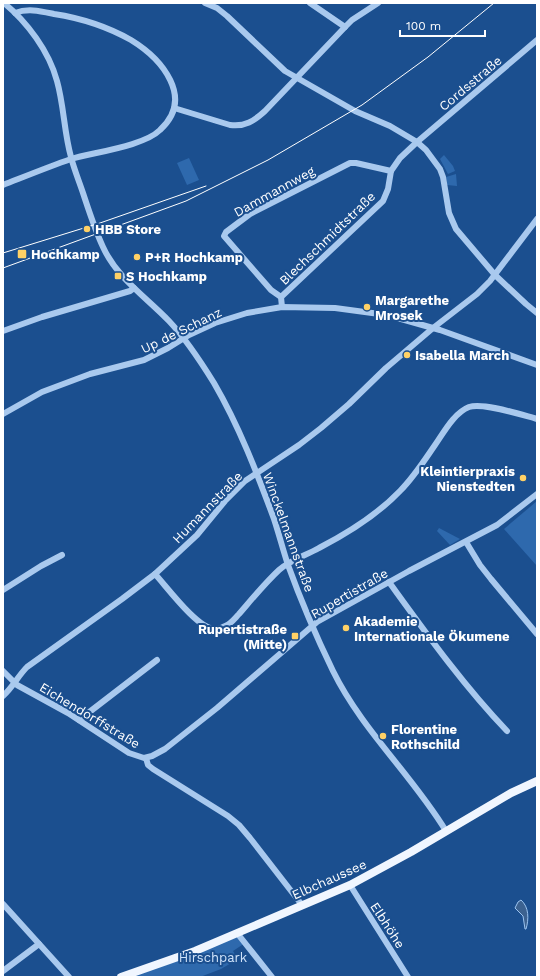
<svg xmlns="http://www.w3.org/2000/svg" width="540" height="980" font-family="'Work Sans',sans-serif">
	<rect width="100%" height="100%" fill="#1b4f8f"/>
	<!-- green -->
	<g fill="#2e69ad">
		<polygon points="444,155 453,166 455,171 448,174 440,159"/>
		<polygon points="189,158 199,180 187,185 177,163"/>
		<polygon points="456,174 457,186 447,185 446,177"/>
		<polygon points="537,501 537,566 504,529"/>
		<polygon points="439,528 460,539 450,545 437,531"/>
		<polygon points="237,933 245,943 233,951 238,959 221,969 200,977 128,977"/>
	</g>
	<!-- water -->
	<path fill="#3c6290" stroke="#9cc4f0" d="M521 900C529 907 529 919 526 929H525L523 916 515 908 518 902Z"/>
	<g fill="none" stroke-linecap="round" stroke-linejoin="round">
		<!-- minor -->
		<g stroke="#a9c9ee" stroke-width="6">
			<path d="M4 3C27 22 49 51 57 81 64 106 64 132 71 157 74 169 79 181 83 193 89 211 95 230 103 247 117 278 146 297 169 321 187 340 201 362 214 383 239 426 257 473 274 519 279 534 283 550 288 565 301 601 316 636 333 671 362 730 412 775 446 831"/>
			<polyline points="205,3 217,8 227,16 285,71 355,111 390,126 417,142 426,150 440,169 443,177 449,213 456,229 495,275 526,304 537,313"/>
			<polyline points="310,3 345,27"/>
			<path d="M174 108 230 125C245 127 254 121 265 111L345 27 352 20 378 3"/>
			<path d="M3 185C26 176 48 167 71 159 95 152 144 146 160 130 195 98 162 59 131 40 108 27 80 18 54 14 40 11 28 8 15 13"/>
			<polyline points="281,297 383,201 388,189 391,171"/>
			<polyline points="282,307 281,297 271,290 224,236 226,232 250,214 350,163 356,163 391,171 400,158 417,142 537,40"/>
			<polyline points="3,331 42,317 130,291 134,288"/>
			<polyline points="3,414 42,392 90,374 144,360 168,348 189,335 215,323 247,313 282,307 335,308 387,315 440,330 537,365"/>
			<polyline points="466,542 480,565 491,579 537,634"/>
			<path d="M155 574C167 587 197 628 214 629 218 629 222 628 225 626 231 624 235 618 239 614 252 599 265 583 279 570 290 560 307 555 319 548 348 533 378 514 400 491 414 477 424 461 435 445 444 432 454 413 469 407 483 402 522 415 537 419"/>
			<path d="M389 582C426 633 463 685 507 731"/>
			<polyline points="3,590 41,566 62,555"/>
			<polyline points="3,671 17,685 68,713 129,753 144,758 152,756 165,749 217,708 317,622 409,571 497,525 537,494"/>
			<path d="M3 696C13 687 18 676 27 667L122 599 155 574 197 535 225 501 245 481 299 445 321 428 349 404 386 368 433 328 477 294 490 281 537 219"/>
			<polyline points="79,720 157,660"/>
			<polyline points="146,758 148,765 153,769 228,816 239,825 250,838 302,905"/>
			<polyline points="350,885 408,977"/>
			<polyline points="3,904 69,977"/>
			<polyline points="237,933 272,977"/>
			<polyline points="3,971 39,944"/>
		</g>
		<!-- major -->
		<polyline stroke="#f0f6ff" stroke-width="8" points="121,977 195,951 350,885 411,852 511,793 537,781"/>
		<!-- tram -->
		<g stroke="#fff" stroke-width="1">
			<polyline points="3,253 100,223 206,186"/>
			<polyline points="3,268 186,201 268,160 362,105 428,57 494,3"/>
		</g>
	</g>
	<!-- markers -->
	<g fill="#ffd166" stroke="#1b4f8f" stroke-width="1.5">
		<circle cx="87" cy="229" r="4"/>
		<rect x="17" y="249" width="10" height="10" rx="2"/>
		<circle cx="137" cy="257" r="4"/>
		<rect x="114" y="272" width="8" height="8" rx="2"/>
		<circle cx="367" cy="307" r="4"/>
		<circle cx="407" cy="355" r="4"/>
		<circle cx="523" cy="478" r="4"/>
		<circle cx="346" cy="628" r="4"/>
		<rect x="291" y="632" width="8" height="8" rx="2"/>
		<circle cx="383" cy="736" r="4"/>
	</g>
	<g text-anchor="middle" stroke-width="4" stroke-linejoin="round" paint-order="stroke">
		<!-- street labels -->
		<g font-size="13" fill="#fff" stroke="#1b4f8f">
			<text transform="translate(470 83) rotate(-40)" y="5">Cordsstraße</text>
			<text transform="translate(274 191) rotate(-29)" y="5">Dammannweg</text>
			<text transform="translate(327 238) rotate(-44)" y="5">Blechschmidtstraße</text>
			<text transform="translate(181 330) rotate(-26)" y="5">Up de Schanz</text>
			<text transform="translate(207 507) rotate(-46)" y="5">Humannstraße</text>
			<text transform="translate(289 532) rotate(70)" y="5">Winckelmannstraße</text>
			<text transform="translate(349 593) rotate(-30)" y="5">Rupertistraße</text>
			<text transform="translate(90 715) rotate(31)" y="5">Eichendorffstraße</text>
			<text transform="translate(329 879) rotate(-24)" y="5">Elbchaussee</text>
			<text transform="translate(388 925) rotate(57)" y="5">Elbhöhe</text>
		</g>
		<!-- poi labels -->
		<g font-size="13" font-weight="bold" fill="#fff" stroke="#1b4f8f" text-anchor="start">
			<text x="95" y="234">HBB Store</text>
			<text x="31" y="259">Hochkamp</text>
			<text x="145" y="262">P+R Hochkamp</text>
			<text x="126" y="281">S Hochkamp</text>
			<text x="375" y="305">Margarethe<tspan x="375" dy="15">Mrosek</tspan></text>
			<text x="415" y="360">Isabella March</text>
			<text x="515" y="476" text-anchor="end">Kleintierpraxis<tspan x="515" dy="15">Nienstedten</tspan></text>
			<text x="354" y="626">Akademie<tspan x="354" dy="15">Internationale Ökumene</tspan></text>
			<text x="287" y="634" text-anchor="end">Rupertistraße<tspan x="287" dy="15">(Mitte)</tspan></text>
			<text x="391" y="734">Florentine<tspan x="391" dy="15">Rothschild</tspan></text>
		</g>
		<!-- park labels -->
		<g font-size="13" fill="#cfe3fa" stroke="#1b4f8f">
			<text x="213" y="962">Hirschpark</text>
		</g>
	</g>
	<!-- border -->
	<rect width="540" height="980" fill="none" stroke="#ffffff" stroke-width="8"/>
	<!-- scale -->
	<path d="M400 30v6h85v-6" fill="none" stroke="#ffffff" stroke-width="2"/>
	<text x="406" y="30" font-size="12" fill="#ffffff" stroke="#1b4f8f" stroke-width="3" paint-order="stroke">100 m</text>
</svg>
